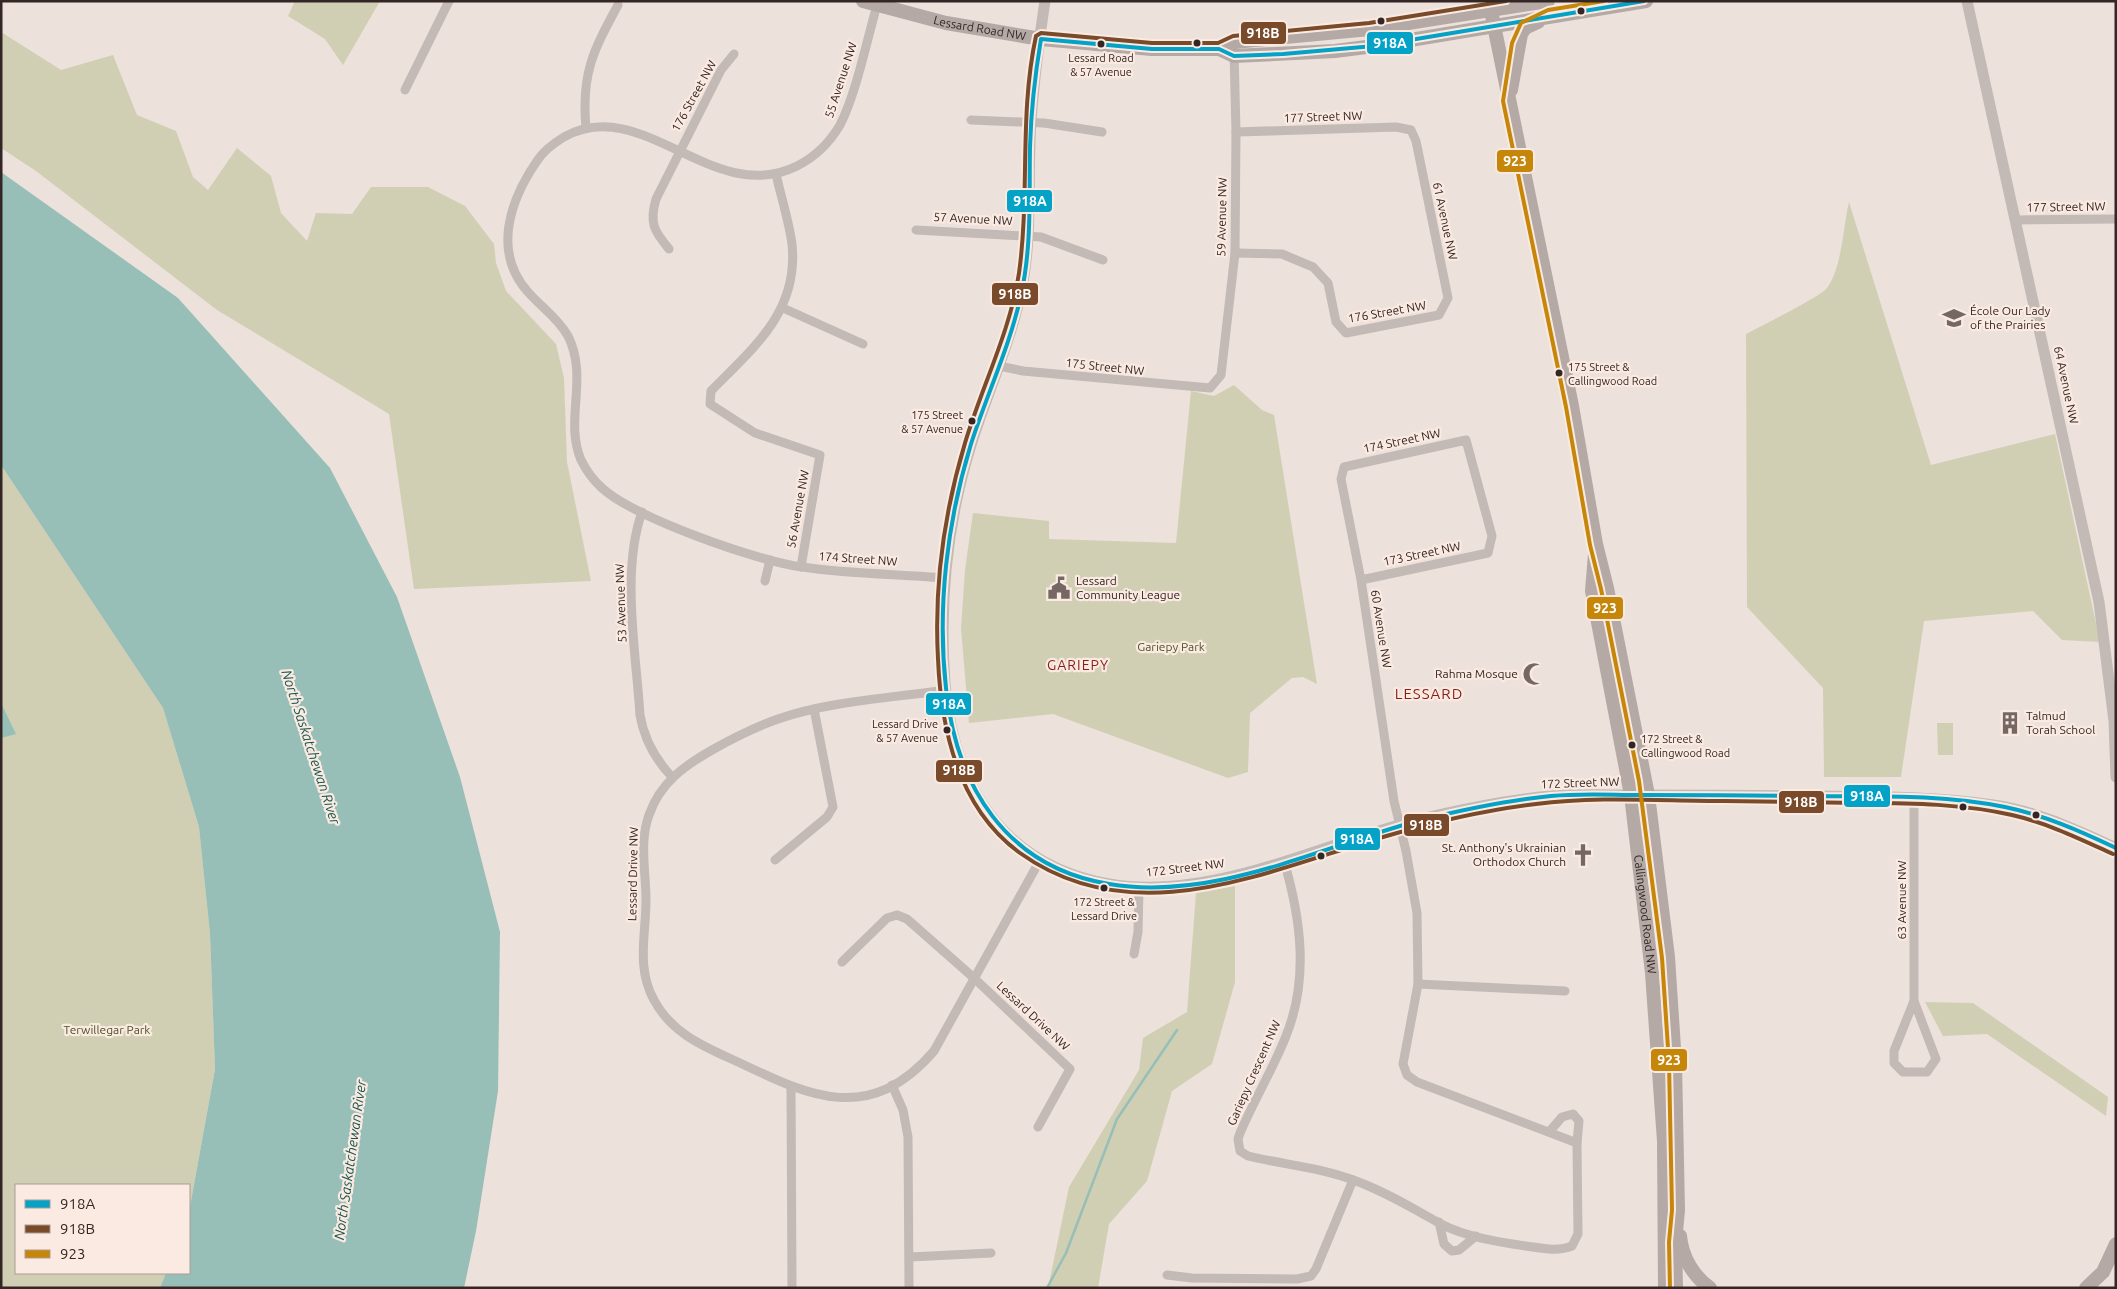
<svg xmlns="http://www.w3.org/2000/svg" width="2117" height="1289" font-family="Ubuntu,sans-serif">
	<rect width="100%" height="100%" fill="#ece1db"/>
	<!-- green -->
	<g fill="#d0cfb4">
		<polygon points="295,1 380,1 343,65 325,39 288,16"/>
		<polygon points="1,32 61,70 113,55 137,115 176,131 193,177 208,190 237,148 271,176 281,213 307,241 316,213 352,214 371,187 428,187 465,206 494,244 496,263 506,291 556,344 564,378 567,462 591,581 414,589 389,414 217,310 36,171 1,148"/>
		<path d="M1849 202 1931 465 2055 434 2100 642 2062 640 2033 611 1924 621 1901 777H1824L1823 688 1747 607 1746 334C1759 327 1822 296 1827 288 1842 268 1843 227 1849 202Z"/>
		<polygon points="1234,385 1262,410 1274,415 1317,684 1303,677 1292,678 1250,713 1248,772 1228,778 1053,714 969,723 961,628 965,570 973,513 1049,521 1049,539 1176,543 1191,391 1214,396"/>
		<polygon points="1,465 163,708 199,827 210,934 215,1069 189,1212 189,1185 16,1185 16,1273 166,1273 160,1288 1,1288"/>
		<polygon points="1937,723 1953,723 1953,755 1938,755"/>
		<polygon points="1235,886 1235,982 1212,1064 1172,1091 1147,1181 1109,1224 1098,1288 1048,1288 1069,1187 1139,1070 1143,1038 1187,1012 1196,893"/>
		<polygon points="1925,1002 1973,1003 2108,1097 2106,1116 1987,1034 1943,1036"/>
	</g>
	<!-- water -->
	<g fill="#97bfb7">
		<polygon points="1,172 178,298 330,468 397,597 460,777 500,932 498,1091 476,1231 464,1288 160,1288 166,1273 189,1273 189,1212 215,1069 210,934 199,827 163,708 1,465"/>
		<polygon points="1,703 16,734 1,738"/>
	</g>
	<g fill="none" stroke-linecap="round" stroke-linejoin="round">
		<!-- stream -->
		<polyline stroke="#97bfb7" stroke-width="2.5" points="1047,1288 1066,1253 1117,1119 1177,1030"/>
		<!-- minor -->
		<g stroke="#c3b9b5" stroke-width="9">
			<path d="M877 5C867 40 856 94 840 125 830 142 815 157 797 166 713 208 643 93 564 137 554 143 544 150 537 161 510 200 492 252 528 292 541 307 558 318 568 336 589 378 564 420 581 460 586 470 594 481 602 488 635 518 757 561 802 567 849 574 897 574 945 578"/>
			<polyline points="405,90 449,1"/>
			<polyline points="971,120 1044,123 1102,132"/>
			<path d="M586 128C581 74 593 51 618 5"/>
			<path d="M776 174C781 197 789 221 792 244 799 312 753 348 711 391L710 404 755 433 820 455 801 567"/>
			<polyline points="2016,220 2116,219"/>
			<polyline points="916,230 1041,237 1103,260"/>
			<path d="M669 249C654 231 649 223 656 199L721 70 734 54"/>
			<polyline points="1235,253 1282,254 1313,267 1328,283 1336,322 1346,333 1439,315 1448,298 1416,141 1411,130 1396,127 1236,132"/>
			<polyline points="783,308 863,344"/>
			<polyline points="999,366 1023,371 1210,388 1221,375 1235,253 1236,132 1234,51"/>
			<path d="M642 512C621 571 636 652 640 715 644 739 655 759 672 777"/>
			<polyline points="765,581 770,560"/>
			<path d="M946 690C891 698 829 701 778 719 755 727 733 738 712 750 684 766 660 783 649 815 639 842 646 872 646 900 646 934 636 968 654 1000 672 1034 705 1047 738 1062 811 1097 870 1125 934 1051L1040 860"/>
			<polyline points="1914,798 1914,1001"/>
			<polyline points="775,860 827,817 833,807 814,709"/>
			<path d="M1284 861C1301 919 1309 979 1286 1036 1273 1069 1254 1100 1240 1133L1238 1139 1240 1151 1248 1156C1285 1165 1319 1167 1356 1181 1386 1192 1414 1209 1441 1224 1466 1237 1498 1242 1526 1246 1541 1248 1557 1252 1572 1246L1578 1234 1577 1143 1417 1082 1407 1075 1403 1064 1418 984 1417 913 1406 851 1394 801 1361 580 1341 479 1344 467 1466 440 1492 536 1488 553 1361 580"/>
			<polyline points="1134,954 1138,932 1139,888"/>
			<polyline points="842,962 887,918 897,915 907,919 974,978 1070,1069 1038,1127"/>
			<polyline points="1418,984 1565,991"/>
			<polygon points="1914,1001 1936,1059 1927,1072 1903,1072 1894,1063 1894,1051"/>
			<polyline points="892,1085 903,1110 908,1137 909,1288"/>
			<polyline points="791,1087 792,1288"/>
			<polyline points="1549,1132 1562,1117 1573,1114 1579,1121 1577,1143"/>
			<polyline points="1439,1222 1444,1244 1452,1251 1459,1250 1476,1236"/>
			<polyline points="910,1257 991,1253"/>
			<polyline points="1167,1275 1192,1278 1297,1279 1311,1276 1316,1269 1353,1180"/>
		</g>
		<!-- tertiary -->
		<g stroke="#c3b9b5" stroke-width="11">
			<path d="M1045 1C1039 41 1034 81 1031 121 1027 178 1033 236 1021 292 1010 344 987 394 971 445 947 522 939 603 945 684 953 786 1003 865 1109 884 1212 902 1322 843 1421 819 1463 809 1507 800 1550 796 1577 794 1604 795 1631 795 1684 795 1738 795 1792 796 1858 797 1927 795 1993 805 2037 811 2076 830 2116 848"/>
			<polyline points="1967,1 2099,602 2114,721 2116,777"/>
		</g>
		<!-- secondary -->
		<g stroke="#b4a9a5" stroke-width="14">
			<path id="s1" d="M863 1 946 23 1041 39 1152 49H1219L1234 56 1335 51 1374 46 1646 1"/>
			<polyline points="1489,1 1572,406 1596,544 1607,588 1648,795 1668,957 1675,1063 1678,1210 1675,1242 1676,1288"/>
			<polyline points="1219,49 1234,42 1370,29 1548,1"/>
			<polyline points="1511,90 1521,34 1525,28 1538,22"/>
			<path id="s2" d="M1595 554 1592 591 1631 795 1652 973 1664 1141 1665 1288"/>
			<path d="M1680 1236C1682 1257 1693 1276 1710 1288"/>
			<polyline points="2086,1288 2103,1272 2116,1244"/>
		</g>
		<defs>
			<path id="bus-1" d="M1644 1 1374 46 1283 54 1234 56 1219 49H1152L1041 39C1035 75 1031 111 1030 147 1029 196 1032 246 1021 295 1010 346 987 394 971 444 947 522 937 607 946 688 956 786 1006 867 1109 884 1217 902 1323 845 1425 819 1466 809 1509 800 1551 796 1581 793 1611 795 1640 795 1693 795 1745 795 1798 796 1867 797 1937 793 2005 807 2044 815 2080 831 2116 848"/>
			<path id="bus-2" d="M1506 1 1369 23 1233 36 1218 43H1152L1041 33 1036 36C1019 114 1030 194 1019 273 1010 332 982 386 965 443 944 513 934 586 938 659 941 730 959 809 1020 853 1136 936 1270 869 1390 835 1438 821 1487 810 1536 804 1598 796 1662 801 1724 801 1771 802 1817 802 1863 803 1913 803 1963 804 2012 815 2047 823 2080 839 2113 854"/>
			<polyline id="bus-3" points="1604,1 1548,10 1521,23 1512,43 1503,101 1566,407 1590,545 1601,589 1639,781 1662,958 1669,1063 1672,1210 1669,1242 1670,1288"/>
		</defs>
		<!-- bus-1 casing -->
		<use href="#bus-1" stroke="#faeae1" stroke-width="8"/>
		<!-- bus-2 casing -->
		<use href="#bus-2" stroke="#faeae1" stroke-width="8"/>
		<!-- bus-3 casing -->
		<use href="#bus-3" stroke="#faeae1" stroke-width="8"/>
		<!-- bus-1 -->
		<use href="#bus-1" stroke="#03a2c6" stroke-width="4"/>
		<!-- bus-2 -->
		<use href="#bus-2" stroke="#7a4b2a" stroke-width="4"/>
		<!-- bus-3 -->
		<use href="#bus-3" stroke="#c68609" stroke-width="4"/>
	</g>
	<!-- icons -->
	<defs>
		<symbol id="school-bare" viewBox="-9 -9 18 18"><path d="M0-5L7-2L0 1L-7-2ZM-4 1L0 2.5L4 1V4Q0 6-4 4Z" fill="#746764" stroke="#faeae1" stroke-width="2.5" paint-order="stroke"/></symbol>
		<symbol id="civic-bare" viewBox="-9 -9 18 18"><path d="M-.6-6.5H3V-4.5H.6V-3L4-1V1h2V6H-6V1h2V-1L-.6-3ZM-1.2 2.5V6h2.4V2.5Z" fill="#746764" stroke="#faeae1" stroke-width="2.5" paint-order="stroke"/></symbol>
		<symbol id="mosque-bare" viewBox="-9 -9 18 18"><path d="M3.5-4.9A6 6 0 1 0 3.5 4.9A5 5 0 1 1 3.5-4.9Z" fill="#746764" stroke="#faeae1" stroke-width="2.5" paint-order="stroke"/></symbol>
		<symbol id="building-bare" viewBox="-9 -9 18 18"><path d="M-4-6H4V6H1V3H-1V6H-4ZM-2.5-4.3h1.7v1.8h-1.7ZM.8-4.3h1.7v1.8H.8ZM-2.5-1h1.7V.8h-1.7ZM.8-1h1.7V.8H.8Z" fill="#746764" stroke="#faeae1" stroke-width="2.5" paint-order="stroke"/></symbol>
		<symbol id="church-bare" viewBox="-9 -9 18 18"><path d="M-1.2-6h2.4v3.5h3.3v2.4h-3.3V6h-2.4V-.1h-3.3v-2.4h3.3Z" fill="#746764" stroke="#faeae1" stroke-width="2.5" paint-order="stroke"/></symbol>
	</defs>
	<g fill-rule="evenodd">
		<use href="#school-bare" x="1938" y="302" width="32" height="32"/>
		<use href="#civic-bare" x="1043" y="572" width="32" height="32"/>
		<use href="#mosque-bare" x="1518" y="658" width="32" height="32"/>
		<use href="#building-bare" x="1994" y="707" width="32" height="32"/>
		<use href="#church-bare" x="1567" y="839" width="32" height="32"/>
	</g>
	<!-- markers -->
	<g fill="#342624" stroke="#faeae1" stroke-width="2">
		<circle cx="1581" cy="11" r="4.5"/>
		<circle cx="1381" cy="21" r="4.5"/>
		<circle cx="1197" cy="43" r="4.5"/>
		<circle cx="1101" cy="44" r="4.5"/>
		<circle cx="1559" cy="373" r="4.5"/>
		<circle cx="972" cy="421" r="4.5"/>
		<circle cx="947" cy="730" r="4.5"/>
		<circle cx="1632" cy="745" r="4.5"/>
		<circle cx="1963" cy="807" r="4.5"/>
		<circle cx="2036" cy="815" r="4.5"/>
		<circle cx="1321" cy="856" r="4.5"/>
		<circle cx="1104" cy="888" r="4.5"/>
	</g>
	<g text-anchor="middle" stroke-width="4.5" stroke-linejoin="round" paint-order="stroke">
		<!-- bus labels -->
		<g font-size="11" fill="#342624" stroke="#faeae1">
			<text x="1101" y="62">Lessard Road<tspan x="1101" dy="14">&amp; 57 Avenue</tspan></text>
			<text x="1568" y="371" text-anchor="start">175 Street &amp;<tspan x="1568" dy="14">Callingwood Road</tspan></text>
			<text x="963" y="419" text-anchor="end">175 Street<tspan x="963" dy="14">&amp; 57 Avenue</tspan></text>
			<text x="938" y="728" text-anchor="end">Lessard Drive<tspan x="938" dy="14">&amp; 57 Avenue</tspan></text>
			<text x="1641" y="743" text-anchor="start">172 Street &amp;<tspan x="1641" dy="14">Callingwood Road</tspan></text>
			<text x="1104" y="906">172 Street &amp;<tspan x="1104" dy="14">Lessard Drive</tspan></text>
		</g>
		<!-- street labels -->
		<g font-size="12" fill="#342624" stroke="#faeae1">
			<text dy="4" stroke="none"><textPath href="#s1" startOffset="120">Lessard Road NW</textPath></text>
			<text transform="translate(841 80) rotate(-72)" y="4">55 Avenue NW</text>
			<text transform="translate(694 96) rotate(-61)" y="4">176 Street NW</text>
			<text transform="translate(1323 117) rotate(-2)" y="4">177 Street NW</text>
			<text transform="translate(2066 207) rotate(-1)" y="4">177 Street NW</text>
			<text transform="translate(1222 217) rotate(-89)" y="4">59 Avenue NW</text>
			<text transform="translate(973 219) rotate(3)" y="4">57 Avenue NW</text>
			<text transform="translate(1445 221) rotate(78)" y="4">61 Avenue NW</text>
			<text transform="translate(1387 312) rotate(-10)" y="4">176 Street NW</text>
			<text transform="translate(1105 367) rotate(6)" y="4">175 Street NW</text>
			<text transform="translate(2066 385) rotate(78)" y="4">64 Avenue NW</text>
			<text transform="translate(1402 441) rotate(-12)" y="4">174 Street NW</text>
			<text transform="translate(798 509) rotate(-80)" y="4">56 Avenue NW</text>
			<text transform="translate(1422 554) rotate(-12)" y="4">173 Street NW</text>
			<text transform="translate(858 559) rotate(4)" y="4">174 Street NW</text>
			<text transform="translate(621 603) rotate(-92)" y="4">53 Avenue NW</text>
			<text transform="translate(1381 629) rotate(81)" y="4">60 Avenue NW</text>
			<text transform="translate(1580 783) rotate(-2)" y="4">172 Street NW</text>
			<text transform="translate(1185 868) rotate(-7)" y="4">172 Street NW</text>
			<text transform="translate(633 874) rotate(-89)" y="4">Lessard Drive NW</text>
			<text transform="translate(1902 900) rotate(-90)" y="4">63 Avenue NW</text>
			<text dy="4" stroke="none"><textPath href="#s2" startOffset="365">Callingwood Road NW</textPath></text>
			<text transform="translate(1033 1016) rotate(43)" y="4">Lessard Drive NW</text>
			<text transform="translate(1254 1073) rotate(-66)" y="4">Gariepy Crescent NW</text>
		</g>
		<!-- poi labels -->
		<g font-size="12" fill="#342624" stroke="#faeae1" text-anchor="start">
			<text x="1970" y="315">École Our Lady<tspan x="1970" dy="14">of the Prairies</tspan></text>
			<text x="1076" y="585">Lessard<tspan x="1076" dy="14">Community League</tspan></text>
			<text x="1518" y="678" text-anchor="end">Rahma Mosque</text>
			<text x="2026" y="720">Talmud<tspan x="2026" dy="14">Torah School</tspan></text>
			<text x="1566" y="852" text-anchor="end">St. Anthony's Ukrainian<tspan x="1566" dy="14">Orthodox Church</tspan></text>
		</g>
		<!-- park labels -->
		<g font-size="12" fill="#4b5326" stroke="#faeae1">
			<text x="1171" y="651">Gariepy Park</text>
			<text x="107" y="1034">Terwillegar Park</text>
		</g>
		<!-- neighbourhood labels -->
		<g font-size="14" letter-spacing="1" fill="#871f18" stroke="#faeae1">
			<text x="1078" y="670">GARIEPY</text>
		</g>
		<!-- water labels -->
		<g font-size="14" font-style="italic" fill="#175750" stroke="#faeae1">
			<text transform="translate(311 747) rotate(72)" y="5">North Saskatchewan River</text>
			<text transform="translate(350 1160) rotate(-82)" y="5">North Saskatchewan River</text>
		</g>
		<!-- quarter labels -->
		<g font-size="15" letter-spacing="1" fill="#871f18" stroke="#faeae1">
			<text x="1429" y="699">LESSARD</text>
		</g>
	</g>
	<g stroke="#faeae1" stroke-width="2">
		<rect x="1240" y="21" width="47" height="24" rx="5" fill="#7a4b2a"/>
		<rect x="1366" y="31" width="48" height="24" rx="5" fill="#03a2c6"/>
		<rect x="1496" y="149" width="38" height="24" rx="5" fill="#c68609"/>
		<rect x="1006" y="189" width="47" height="24" rx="5" fill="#03a2c6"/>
		<rect x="991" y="282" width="48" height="24" rx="5" fill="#7a4b2a"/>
		<rect x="1586" y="596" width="38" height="24" rx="5" fill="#c68609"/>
		<rect x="925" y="692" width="47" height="24" rx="5" fill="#03a2c6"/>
		<rect x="935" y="759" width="48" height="24" rx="5" fill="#7a4b2a"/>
		<rect x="1843" y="784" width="48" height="24" rx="5" fill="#03a2c6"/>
		<rect x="1778" y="790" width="47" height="24" rx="5" fill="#7a4b2a"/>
		<rect x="1403" y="813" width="47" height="24" rx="5" fill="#7a4b2a"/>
		<rect x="1334" y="827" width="47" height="24" rx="5" fill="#03a2c6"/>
		<rect x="1650" y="1048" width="38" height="24" rx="5" fill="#c68609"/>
	</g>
	<g font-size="14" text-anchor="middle" font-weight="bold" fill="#fff">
		<text x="1263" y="38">918B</text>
		<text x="1390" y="48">918A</text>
		<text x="1515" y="166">923</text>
		<text x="1030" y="206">918A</text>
		<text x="1015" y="299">918B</text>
		<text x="1605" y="613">923</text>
		<text x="949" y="709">918A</text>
		<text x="959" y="775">918B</text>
		<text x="1867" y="801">918A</text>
		<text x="1801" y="807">918B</text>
		<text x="1426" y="830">918B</text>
		<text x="1357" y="844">918A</text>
		<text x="1669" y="1065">923</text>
	</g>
	<!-- border -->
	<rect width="2117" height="1289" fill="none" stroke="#342624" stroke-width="5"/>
	<!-- legend -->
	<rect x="15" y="1184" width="175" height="90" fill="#faeae1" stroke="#ab9c95"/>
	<rect x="25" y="1200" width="25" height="8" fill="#03a2c6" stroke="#ab9c95"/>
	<text x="60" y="1209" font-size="15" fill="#342624">918A</text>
	<rect x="25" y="1225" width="25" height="8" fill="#7a4b2a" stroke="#ab9c95"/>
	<text x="60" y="1234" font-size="15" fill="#342624">918B</text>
	<rect x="25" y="1250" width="25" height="8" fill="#c68609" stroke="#ab9c95"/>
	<text x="60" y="1259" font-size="15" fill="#342624">923</text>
</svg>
